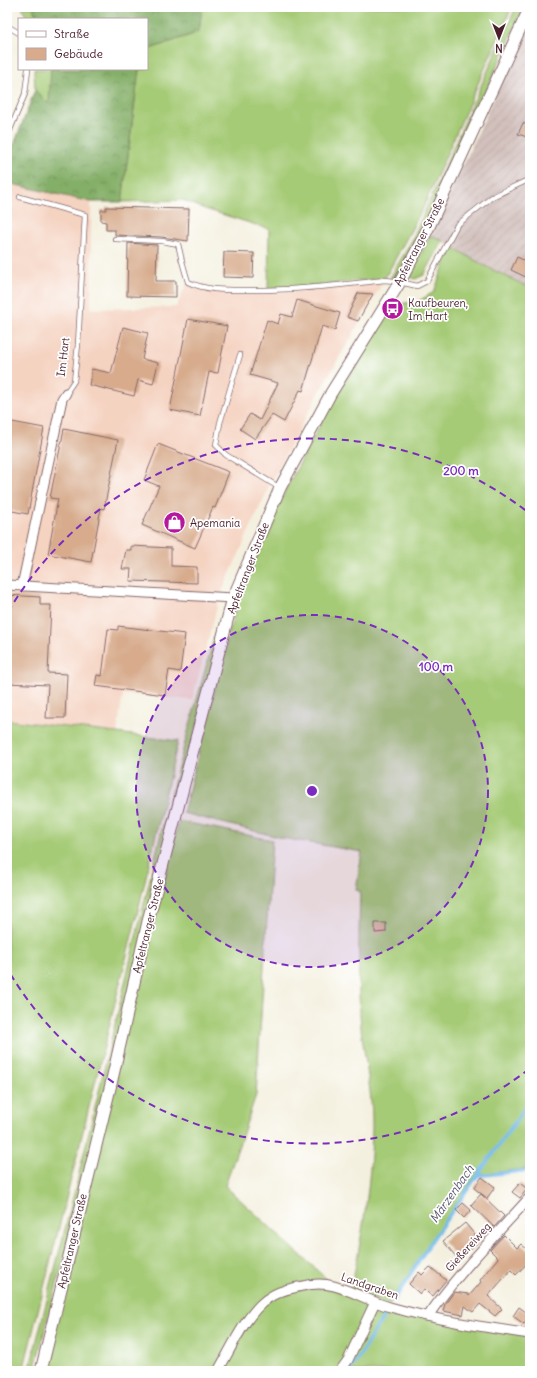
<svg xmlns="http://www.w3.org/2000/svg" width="537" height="1378" font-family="Delius,sans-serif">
	<defs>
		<pattern id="industrial-furrows" width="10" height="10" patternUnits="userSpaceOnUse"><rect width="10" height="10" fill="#d1c0bc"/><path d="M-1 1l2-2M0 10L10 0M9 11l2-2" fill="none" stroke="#b5a5a2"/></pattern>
		<pattern id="forest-crowns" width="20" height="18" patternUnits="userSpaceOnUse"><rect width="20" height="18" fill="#84af67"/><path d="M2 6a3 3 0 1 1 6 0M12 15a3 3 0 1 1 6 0" fill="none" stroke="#6e8e55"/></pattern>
	</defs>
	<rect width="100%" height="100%" fill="#fff"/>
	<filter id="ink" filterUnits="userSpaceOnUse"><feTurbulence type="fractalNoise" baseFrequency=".025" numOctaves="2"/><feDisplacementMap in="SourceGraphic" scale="8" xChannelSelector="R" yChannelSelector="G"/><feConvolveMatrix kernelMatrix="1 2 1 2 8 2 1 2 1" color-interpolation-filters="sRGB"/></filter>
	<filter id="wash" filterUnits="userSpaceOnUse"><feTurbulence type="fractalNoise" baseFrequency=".012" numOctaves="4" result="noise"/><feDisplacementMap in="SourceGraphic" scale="16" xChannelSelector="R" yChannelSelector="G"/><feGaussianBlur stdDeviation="0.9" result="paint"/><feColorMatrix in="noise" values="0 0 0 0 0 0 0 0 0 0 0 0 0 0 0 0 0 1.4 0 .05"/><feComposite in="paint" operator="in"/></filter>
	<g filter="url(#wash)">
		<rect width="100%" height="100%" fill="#f4f0df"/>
		<!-- built -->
		<polygon fill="#f5d3c1" points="7,183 91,202 91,309 176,307 187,283 196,288 221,292 268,293 291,292 383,282 322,387 271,482 220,596 192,700 123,694 117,733 7,720"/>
		<!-- industrial -->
		<polygon fill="url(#industrial-furrows)" points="530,20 530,288 483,265 431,235"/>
		<!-- grass -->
		<g fill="#a5cb76" stroke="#787550">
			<polygon points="22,7 33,7 37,19 27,19"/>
			<polygon points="202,7 512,7 423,208 385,278 292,288 268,289 269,229 205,209 183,200 122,202 139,69 147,69 147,50 199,32"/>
			<polygon points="516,7 524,7 424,228 397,278 390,278 412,240 425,211"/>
			<polygon points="34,69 51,69 49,105 35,90"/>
			<polygon points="431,235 443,241 424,275 415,279 409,276"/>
			<path d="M451 246 483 265 530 288V1168L476 1175 433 1237 389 1305 351 1289C362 1237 371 1184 372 1130 373 1095 365 1062 361 1028 357 982 359 937 360 891L356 890 362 852 282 838 183 813 238 599 286 489 336 395 394 304 417 302 434 292Z"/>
			<polygon points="215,634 220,636 83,1185 34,1371 29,1371 77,1182 167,808"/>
			<polygon points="7,720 117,733 178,741 137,915 23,1371 7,1371"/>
			<polygon points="179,821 272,840 256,1095 225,1186 331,1283 266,1297 215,1371 44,1371 154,917"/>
			<polygon points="331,1288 371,1304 346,1359 337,1371 220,1371 253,1316 269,1301 297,1289"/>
			<polygon points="377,1306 530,1336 530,1371 342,1371"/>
		</g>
		<!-- forest -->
		<g fill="url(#forest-crowns)" stroke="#676749">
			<polygon points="33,7 202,7 199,32 147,50 147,19 37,19"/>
			<polygon points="51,69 139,69 122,202 91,202 7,183 7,163 35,90 49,104"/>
		</g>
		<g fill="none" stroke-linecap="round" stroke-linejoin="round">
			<!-- stream -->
			<g stroke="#76bced" stroke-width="3.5">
				<polyline points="476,1176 530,1170"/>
				<polyline points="394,1300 434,1237 530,1101"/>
				<polyline points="349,1371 358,1359 386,1312"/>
			</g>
		</g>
		<g id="blocks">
			<!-- building -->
			<g fill="#d7ab8c">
				<polygon points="523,123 530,126 530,138 518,134"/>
				<polygon points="106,207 189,209 188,241 162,237 115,235 115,230 106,230 106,222 101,221 101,210 106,210"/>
				<polygon points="128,243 157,245 156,281 176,281 176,297 127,296"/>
				<polygon points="224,252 254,253 253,278 223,277"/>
				<polygon points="517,257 530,263 530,279 511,270"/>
				<polygon points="358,293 373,294 358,321 347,317"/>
				<polygon points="297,300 340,313 335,330 322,326 303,391 300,390 284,422 272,415 255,439 240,429 250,414 260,420 278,383 250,375 267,320 278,324 281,314 292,317"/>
				<polygon points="188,319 227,326 218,373 209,372 200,416 170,410"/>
				<polygon points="123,327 148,333 142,359 158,363 153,384 138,380 134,396 89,385 92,369 111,373"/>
				<polygon points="7,421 44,428 28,514 7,510"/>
				<polygon points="64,429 118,440 104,509 101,508 91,562 48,554 58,499 50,498"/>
				<polygon points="158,444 229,472 215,508 213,507 195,548 142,525 159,486 144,480"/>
				<polygon points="131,546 171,548 171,566 197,567 197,583 130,581 131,569 122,569 126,550 131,550"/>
				<polygon points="7,595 40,597 40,605 51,605 48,673 67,674 65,718 46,718 48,685 7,683"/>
				<polygon points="118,626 185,634 180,672 169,670 165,695 95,686 97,675 102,676 108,629 118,630"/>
				<polygon points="375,923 386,923 386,932 375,933"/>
				<polygon points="482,1177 495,1187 487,1198 474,1188"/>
				<polygon points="520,1183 527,1189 520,1198 512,1192"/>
				<polygon points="481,1194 504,1216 494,1227 471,1205"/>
				<polygon points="463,1203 471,1210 464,1218 456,1210"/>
				<polygon points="465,1223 480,1241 458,1259 443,1241"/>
				<polygon points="504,1235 517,1248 521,1244 530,1252 530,1260 516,1275 511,1270 488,1296 502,1309 495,1316 480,1304 473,1312 465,1306 463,1315 443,1311 445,1304 454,1292 468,1294 469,1296 481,1282 480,1280 498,1258 490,1250"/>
				<polygon points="430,1267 446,1280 433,1296 424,1289 420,1294 409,1284 419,1272 422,1275"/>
				<polygon points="519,1307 530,1315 524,1324 513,1316"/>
			</g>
		</g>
	</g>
	<g filter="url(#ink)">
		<use href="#blocks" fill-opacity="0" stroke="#86686a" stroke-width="1"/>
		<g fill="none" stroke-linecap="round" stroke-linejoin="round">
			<defs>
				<g id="service">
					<polyline points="7,26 19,33"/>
					<polyline points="7,137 25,94 28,69"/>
					<polyline points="20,197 85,215 78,345 74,381 66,393"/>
					<path d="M115 239 162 241 178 244 182 261 188 282C205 290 223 290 242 290 290 291 338 285 386 280L400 282 417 286 427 281 457 225 492 197 530 179"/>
					<polyline points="240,355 220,423 216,445 226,455 280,488"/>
				</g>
				<g id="minor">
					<polyline points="7,585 233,598"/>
					<polyline points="22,586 62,399 66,393"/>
					<path d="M428 1316C458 1273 495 1236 530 1197"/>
					<path d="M218 1371C231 1349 246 1314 267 1299 276 1292 287 1289 298 1287 309 1284 323 1283 334 1286 353 1291 371 1302 390 1307 436 1320 483 1327 530 1334"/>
					<polyline points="340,1371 348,1360 375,1302"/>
				</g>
				<polyline id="tertiary" points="41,1371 111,1084 149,917 233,598 280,488 331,393 400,282 427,231 530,7"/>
			</defs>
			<!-- service casing -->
			<use href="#service" stroke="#86686a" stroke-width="6"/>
			<!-- minor casing -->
			<use href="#minor" stroke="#86686a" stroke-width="11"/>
			<!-- tertiary casing -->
			<use href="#tertiary" stroke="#86686a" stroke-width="13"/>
			<!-- service -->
			<use href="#service" stroke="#fff" stroke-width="4.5"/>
			<!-- minor -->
			<use href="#minor" stroke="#fff" stroke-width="9"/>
			<!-- tertiary -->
			<use href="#tertiary" stroke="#fff" stroke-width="11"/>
		</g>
	</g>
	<!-- distance rings -->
	<circle cx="312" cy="791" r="176" fill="#7b2cbf" fill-opacity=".12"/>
	<g fill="none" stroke="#7b2cbf" stroke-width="2" stroke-dasharray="7 5">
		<circle cx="312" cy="791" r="176"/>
		<path d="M529 1069A353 353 0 0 1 8 970M8 612A353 353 0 0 1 529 513"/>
	</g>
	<!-- icons -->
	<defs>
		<symbol id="bus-disc" viewBox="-11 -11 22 22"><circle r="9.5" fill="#b5179e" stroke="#fff"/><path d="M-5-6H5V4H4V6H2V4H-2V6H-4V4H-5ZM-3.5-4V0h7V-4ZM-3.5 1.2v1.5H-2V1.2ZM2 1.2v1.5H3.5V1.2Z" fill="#fff"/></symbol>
		<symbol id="shop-disc" viewBox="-11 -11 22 22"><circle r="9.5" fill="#b5179e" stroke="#fff"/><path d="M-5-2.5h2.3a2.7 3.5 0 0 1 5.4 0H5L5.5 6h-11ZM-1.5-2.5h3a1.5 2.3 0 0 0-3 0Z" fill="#fff"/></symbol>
	</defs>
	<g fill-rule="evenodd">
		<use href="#bus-disc" x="380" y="296" width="25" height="25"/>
		<use href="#shop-disc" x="162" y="510" width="25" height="25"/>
	</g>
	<g text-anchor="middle" stroke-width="3.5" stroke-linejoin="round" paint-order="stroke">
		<!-- street labels -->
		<g font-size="11" fill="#4a1f2b" stroke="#fff">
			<text transform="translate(419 242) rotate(-63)" y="4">Apfeltranger Straße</text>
			<text transform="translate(63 357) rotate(-83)" y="4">Im Hart</text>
			<text transform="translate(248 568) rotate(-69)" y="4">Apfeltranger Straße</text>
			<text transform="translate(148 926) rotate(-76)" y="4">Apfeltranger Straße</text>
			<text transform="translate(72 1241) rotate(-77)" y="4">Apfeltranger Straße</text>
			<text transform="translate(468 1247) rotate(-48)" y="4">Gießereiweg</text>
			<text transform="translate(370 1286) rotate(19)" y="4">Landgraben</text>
		</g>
		<!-- poi labels -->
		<g font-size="11" fill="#4a1f2b" stroke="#fff" text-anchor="start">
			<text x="408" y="307">Kaufbeuren,<tspan x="408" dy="13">Im Hart</tspan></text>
			<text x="190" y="527">Apemania</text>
		</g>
		<!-- water labels -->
		<g font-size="12" font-style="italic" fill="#59566f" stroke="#fff">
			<text transform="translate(452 1194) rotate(-55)" y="4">Märzenbach</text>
		</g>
	</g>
	<circle cx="312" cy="791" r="6" fill="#7b2cbf" stroke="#fff" stroke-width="2"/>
	<g font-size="12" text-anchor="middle" font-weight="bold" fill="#7b2cbf" stroke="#fff" stroke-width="3.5" stroke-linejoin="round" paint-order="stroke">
		<text x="461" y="475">200 m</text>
		<text x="436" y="671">100 m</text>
	</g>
	<!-- margin -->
	<rect width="537" height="1378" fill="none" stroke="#fff" stroke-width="24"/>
	<!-- legend -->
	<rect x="18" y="18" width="130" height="52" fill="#ffffff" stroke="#b7a5aa"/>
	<rect x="26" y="31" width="20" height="6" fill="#ffffff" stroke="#b7a5aa"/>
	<text x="54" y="38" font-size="12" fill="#4a1f2b">Straße</text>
	<rect x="26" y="48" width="20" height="12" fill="#d7ab8c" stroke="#b7a5aa"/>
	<text x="54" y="58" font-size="12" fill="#4a1f2b">Gebäude</text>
	<!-- north arrow -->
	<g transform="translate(499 38) rotate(180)" stroke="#ffffff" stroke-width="3" paint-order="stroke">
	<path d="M0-3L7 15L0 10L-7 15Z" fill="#4a1f2b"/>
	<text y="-6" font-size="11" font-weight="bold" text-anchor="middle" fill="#4a1f2b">N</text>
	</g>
</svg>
